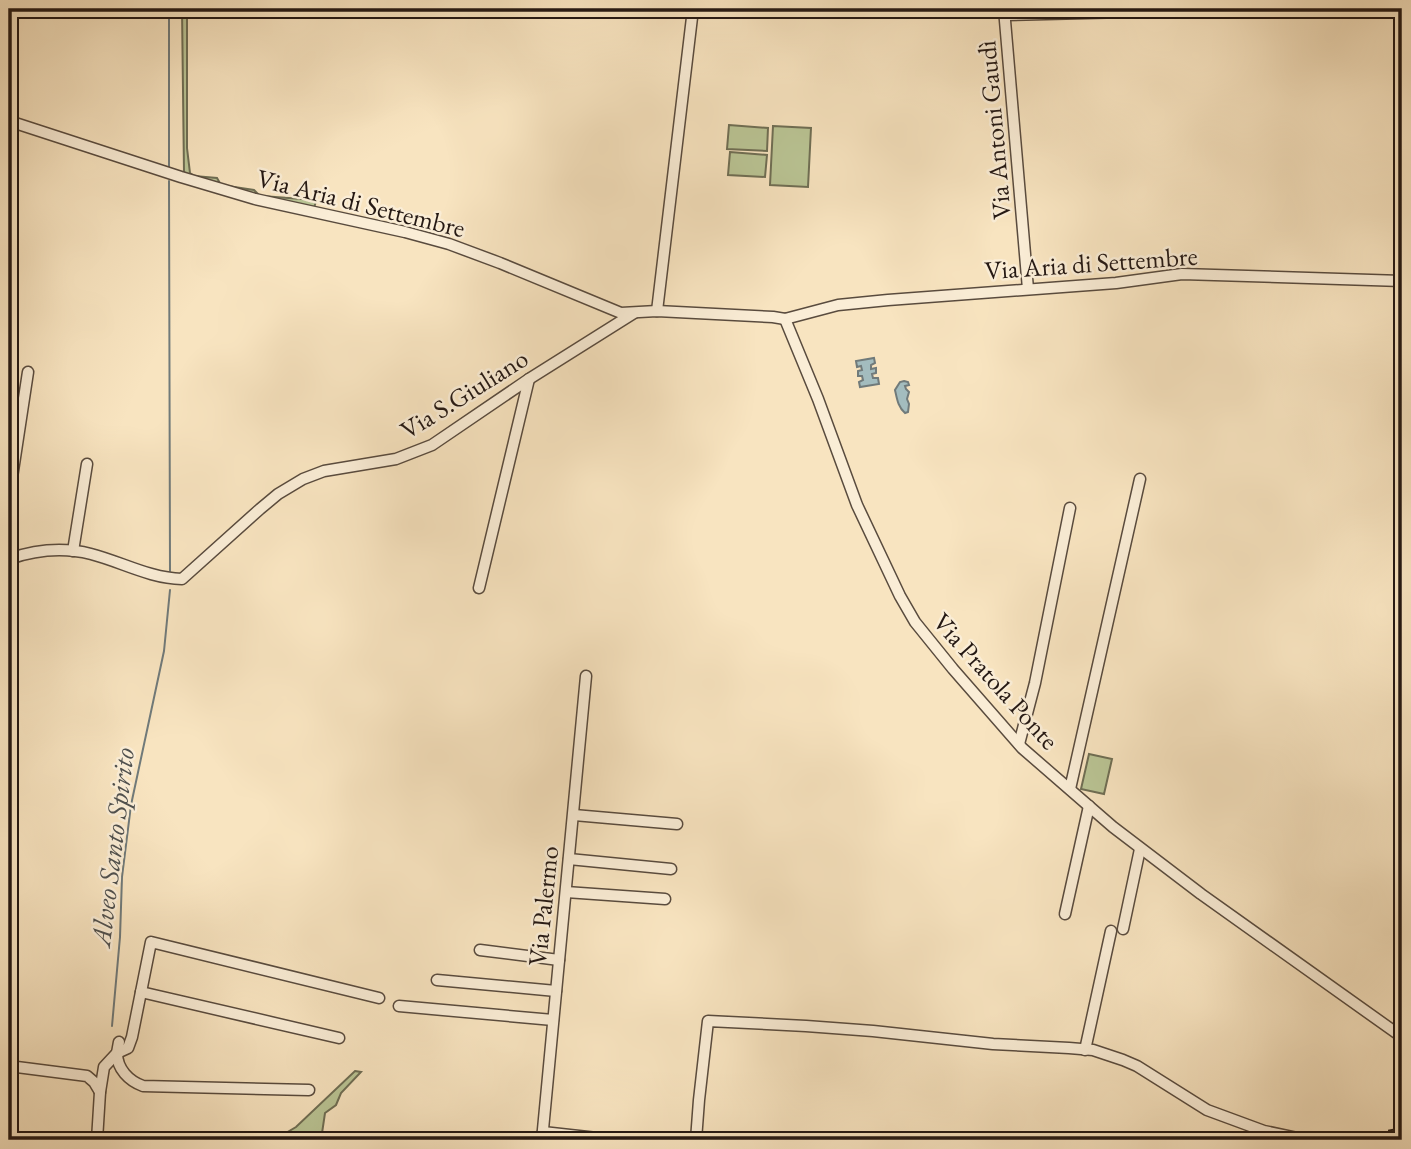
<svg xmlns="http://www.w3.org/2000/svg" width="1411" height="1149" font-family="'EB Garamond',serif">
	<rect width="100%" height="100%" fill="#f8e4c0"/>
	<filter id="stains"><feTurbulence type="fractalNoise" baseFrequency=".00286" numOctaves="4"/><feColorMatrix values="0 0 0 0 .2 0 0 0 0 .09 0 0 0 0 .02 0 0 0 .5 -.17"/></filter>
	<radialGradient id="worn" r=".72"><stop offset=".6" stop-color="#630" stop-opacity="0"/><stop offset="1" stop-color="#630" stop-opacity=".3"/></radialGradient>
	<!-- green -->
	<g fill="#bac595" stroke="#6f6e54" stroke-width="2">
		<polygon points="182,9 187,9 187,148 190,173 194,176 217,178 221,185 254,190 259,195 262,196 315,200 316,201 314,208 308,209 257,197 189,176 184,172"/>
		<polygon points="729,125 768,128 767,151 727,149"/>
		<polygon points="773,126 811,128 808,187 770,185"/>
		<polygon points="730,152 767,155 765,177 728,175"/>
		<polygon points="1089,754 1112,759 1104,794 1081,789"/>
		<polygon points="355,1071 361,1072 341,1093 336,1105 325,1113 321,1140 274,1140 296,1127"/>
	</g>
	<!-- water -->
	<g fill="#a3bcbe" stroke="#707a7a" stroke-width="2">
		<polygon points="874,358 875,363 871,365 871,369 876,368 876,373 872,374 873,378 878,378 879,384 860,387 859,382 863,380 862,376 858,376 858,371 862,370 861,366 857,367 856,361"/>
		<path d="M904 381 908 382 909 385 905 386 906 389 909 392 907 399 909 404 908 412 905 413C898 407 897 399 895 390L900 382Z"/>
	</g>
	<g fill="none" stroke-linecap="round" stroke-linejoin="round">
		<!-- stream -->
		<g stroke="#707a7a" stroke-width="2">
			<polyline points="169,168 169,9"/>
			<polyline points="169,181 170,571"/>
			<polyline points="112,1026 120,937 122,877 131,805 164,651 170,590"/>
		</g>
		<defs>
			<g id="minor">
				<polyline points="1004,9 1028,289"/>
				<polyline points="1005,15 1247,9"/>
				<polyline points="9,121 181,177 255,199 405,232 449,244 500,263 621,313 657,311 773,317 785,319 838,305 888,300 1116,283 1182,274 1402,281"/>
				<polyline points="657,311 693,9"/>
				<polyline points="785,319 818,399 857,505 900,596 915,622 953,669 1022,748 1113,827 1201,894 1402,1037"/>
				<polyline points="9,497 28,372"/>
				<polyline points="73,551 87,464"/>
				<path d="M9 559C35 550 63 547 91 554 122 562 149 578 182 579L260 509 278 494 303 479 324 471 396 459 432 445 529 379 634 313"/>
				<polyline points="479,588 529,379"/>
				<polyline points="1019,744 1035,683 1070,508"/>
				<polyline points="1070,789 1140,479"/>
				<polyline points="574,815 677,824"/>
				<polyline points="569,859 671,869"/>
				<polyline points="566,892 665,899"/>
				<polyline points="1065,914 1089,806"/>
				<polyline points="1123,929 1140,849"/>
				<polyline points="480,950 559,960"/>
				<polyline points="437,980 556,991"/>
				<polyline points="141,992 339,1038"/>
				<polyline points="399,1006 553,1020"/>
				<polyline points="1085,1050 1111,931"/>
				<polyline points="117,1053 128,1048 132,1037 151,942 379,998"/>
				<path d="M117 1053C117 1069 129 1081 143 1086L309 1090"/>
				<polyline points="9,1066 87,1076 94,1082 100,1092"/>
				<polyline points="543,1132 615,1140"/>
				<polyline points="97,1140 100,1092 104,1067 117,1053 119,1042"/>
				<polyline points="542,1140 586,676"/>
				<polyline points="696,1140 699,1100 708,1021 806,1026 873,1031 993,1044 1069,1048 1093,1050 1123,1060 1137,1066 1207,1110 1264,1131 1307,1140"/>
				<polyline points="1398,1140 1402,1140"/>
			</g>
		</defs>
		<!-- minor casing -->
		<use href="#minor" stroke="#594b3e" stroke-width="13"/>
		<!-- minor -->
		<use href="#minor" stroke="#faedd6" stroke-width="10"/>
		<!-- rail -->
		<polyline stroke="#241813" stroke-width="2" stroke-dasharray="12 12" stroke-linecap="butt" points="1341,1140 1402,1128"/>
	</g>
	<g text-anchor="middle" stroke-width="5" stroke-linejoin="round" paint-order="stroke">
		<!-- street labels -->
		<g font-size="26" fill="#241813" stroke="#faedd6">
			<text transform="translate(994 130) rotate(-95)" y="9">Via Antoni Gaudì</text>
			<text transform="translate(361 203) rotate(14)" y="9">Via Aria di Settembre</text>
			<text transform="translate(1091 263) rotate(-4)" y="9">Via Aria di Settembre</text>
			<text transform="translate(464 394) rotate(-32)" y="9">Via S.Giuliano</text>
			<text transform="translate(996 681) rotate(48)" y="9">Via Pratola Ponte</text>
			<text transform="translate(543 906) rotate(-84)" y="9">Via Palermo</text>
		</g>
		<!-- water labels -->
		<g font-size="28" font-style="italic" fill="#50514f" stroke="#faedd6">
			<text transform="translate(112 847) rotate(-83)" y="10">Alveo Santo Spirito</text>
		</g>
	</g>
	<!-- margin -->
	<rect width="1411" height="1149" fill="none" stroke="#f8e4c0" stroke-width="35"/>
	<rect x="10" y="10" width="1390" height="1128" fill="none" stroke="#241813" stroke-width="3.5"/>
	<rect x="18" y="18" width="1376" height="1114" fill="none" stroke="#241813" stroke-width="2"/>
	<rect width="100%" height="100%" filter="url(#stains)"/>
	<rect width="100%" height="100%" fill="url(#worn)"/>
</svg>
